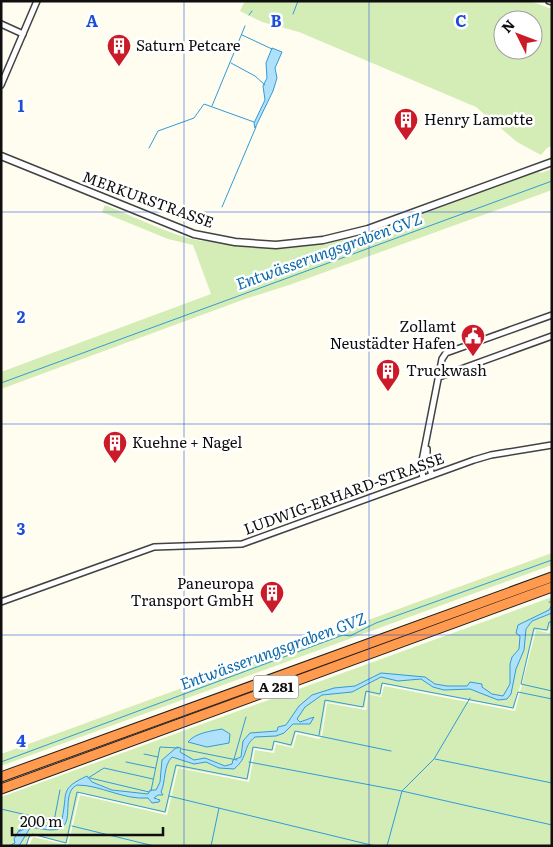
<svg xmlns="http://www.w3.org/2000/svg" width="553" height="847" font-family="Literata,serif">
	<rect width="100%" height="100%" fill="#fffcf0"/>
	<!-- green -->
	<g fill="#d4edb6" fill-rule="evenodd">
		<path d="M245 1H530L552 9V146L547 148 541 155 517 142 476 107 299 32 262 22 240 11ZM503 20H533V50H503Z"/>
		<path d="M552 169V190L292 284 245 299 1 389V372L211 294 193 245 168 239 102 212 105 205C128 214 181 240 204 241 230 242 257 249 284 247 373 242 453 201 536 170L541 173Z"/>
		<polygon points="552,553 552,565 1,766 1,754"/>
		<polygon points="552,597 552,623 548,631 535,630 514,709 383,684 380,696 367,693 365,708 326,702 321,735 319,737 296,732 292,747 275,742 273,751 254,748 248,780 177,767 166,813 79,793 67,844 33,835 29,839 27,846 1,846 1,797"/>
		<polygon points="552,625 552,846 29,846 33,837 68,845 80,795 167,815 178,768 249,782 255,750 274,753 276,744 293,748 297,734 319,739 322,736 327,703 366,710 368,694 381,697 384,686 515,711 536,630 549,633"/>
	</g>
	<!-- water -->
	<g fill="#b0e1fb" stroke="#319bd8">
		<polygon points="272,48 282,52 275,68 277,78 273,91 255,128 254,123 265,100 263,86 267,78 266,63"/>
		<path d="M552 605V613L532 621 526 629 524 650 516 669 511 694 507 699 498 700 470 689 444 690 433 687 421 679 398 681 381 677 352 692 322 695 305 707 297 719 300 722 314 717 310 724H293L284 733 276 736 255 737C242 747 249 757 234 769L219 768 206 762 194 764 172 757C163 766 166 781 161 792L163 795H158L154 798 160 800 159 802 152 803 148 798C123 800 101 785 77 785 60 793 76 825 58 829 48 832 40 827 30 828L19 846H9L15 843 14 839 19 830 21 831 29 824 52 826 62 819C68 792 59 789 87 776L92 782 112 790 148 794 150 790H156L160 782 162 760 177 747 181 748 180 752 194 760 205 758 225 766 232 764 233 760 241 757 243 741 250 733 277 731 278 727 286 725 299 706 312 695 334 688 355 686 381 673 425 677 435 684 447 686H467L470 682 482 684V687L492 694 503 696 510 684V664L512 657 519 649 520 636 516 633 518 625 549 610Z"/>
		<path d="M222 729 230 734 229 743 207 747 188 742C195 733 211 731 222 729Z"/>
	</g>
	<g fill="none" stroke-linecap="round" stroke-linejoin="round">
		<!-- stream -->
		<g stroke="#319bd8" stroke-width="1">
			<polyline points="293,14 298,1"/>
			<polyline points="249,15 252,11"/>
			<polyline points="242,35 272,49"/>
			<polyline points="231,63 255,76 265,85"/>
			<polyline points="212,106 245,26"/>
			<polyline points="149,148 158,131 194,118 204,104 254,122"/>
			<polyline points="222,207 256,127"/>
			<polyline points="1,383 552,181"/>
			<polyline points="549,602 552,602"/>
			<polyline points="552,622 549,622 547,630 534,628 521,684 552,691"/>
			<polyline points="319,735 325,700 363,707 366,691 380,694 382,683 513,708 518,692 552,699"/>
			<polyline points="182,749 237,760"/>
			<polyline points="144,754 158,757"/>
			<polyline points="234,759 246,717"/>
			<polyline points="435,759 552,783"/>
			<polyline points="1,762 343,635 350,636 376,623 552,560"/>
			<polyline points="126,762 155,768"/>
			<polyline points="249,762 402,791 552,825"/>
			<polyline points="88,778 104,768 153,779"/>
			<polyline points="90,778 149,792"/>
			<polyline points="151,791 160,747 178,748"/>
			<polyline points="169,796 375,846"/>
			<polyline points="1,809 57,822"/>
			<polyline points="54,821 60,790"/>
			<polyline points="72,826 154,846"/>
			<polyline points="19,832 27,816"/>
			<polyline points="26,846 29,837 32,834 66,843 77,792 165,812 176,765 247,779 253,747 272,750 274,741 291,745 295,731 391,751"/>
			<polyline points="211,846 219,808"/>
			<polyline points="387,846 402,791 434,759 470,698"/>
		</g>
		<defs>
			<g id="minor">
				<polyline points="549,1 552,2"/>
				<polyline points="1,24 23,34"/>
				<polyline points="1,85 37,1"/>
				<polyline points="439,377 552,336"/>
				<polyline points="427,449 427,460 432,475"/>
				<polyline points="423,478 421,466 442,359 446,353 552,315"/>
				<polyline points="1,602 154,547 242,544 474,460 491,455 552,445"/>
			</g>
			<polyline id="tertiary" points="1,156 194,234 235,242 276,245 323,240 368,229 552,162"/>
			<g id="motorway">
				<polyline points="1,777 552,577"/>
				<polyline points="1,789 552,587"/>
			</g>
		</defs>
		<!-- minor casing -->
		<use href="#minor" stroke="#424242" stroke-width="8"/>
		<!-- tertiary casing -->
		<use href="#tertiary" stroke="#424242" stroke-width="9"/>
		<!-- motorway casing -->
		<use href="#motorway" stroke="#202020" stroke-width="11"/>
		<!-- minor -->
		<use href="#minor" stroke="#fff" stroke-width="5"/>
		<!-- tertiary -->
		<use href="#tertiary" stroke="#fff" stroke-width="6"/>
		<!-- motorway -->
		<use href="#motorway" stroke="#ff9a4e" stroke-width="9"/>
	</g>
	<!-- grid -->
	<path fill="none" stroke="#1d4ed8" stroke-width="1" stroke-opacity="0.55" d="M184 1V846M369 1V846M1 212H552M1 424H552M1 635H552"/>
	<!-- icons -->
	<defs>
		<symbol id="building-pin" viewBox="-11 -11 22 30"><path d="M0 17L-7.5 6A9.5 9.5 0 1 1 7.5 6Z" fill="#cb1a28" stroke="#fff"/><path d="M-4-6H4V6H1V3H-1V6H-4ZM-2.5-4.3h1.7v1.8h-1.7ZM.8-4.3h1.7v1.8H.8ZM-2.5-1h1.7V.8h-1.7ZM.8-1h1.7V.8H.8Z" fill="#fff"/></symbol>
		<symbol id="civic-pin" viewBox="-11 -11 22 30"><path d="M0 17L-7.5 6A9.5 9.5 0 1 1 7.5 6Z" fill="#cb1a28" stroke="#fff"/><path d="M-.6-6.5H3V-4.5H.6V-3L4-1V1h2V6H-6V1h2V-1L-.6-3ZM-1.2 2.5V6h2.4V2.5Z" fill="#fff"/></symbol>
	</defs>
	<g fill-rule="evenodd">
		<use href="#building-pin" x="105" y="32" width="28" height="38"/>
		<use href="#building-pin" x="392" y="106" width="28" height="38"/>
		<use href="#civic-pin" x="459" y="322" width="28" height="38"/>
		<use href="#building-pin" x="374" y="357" width="28" height="38"/>
		<use href="#building-pin" x="101" y="429" width="28" height="38"/>
		<use href="#building-pin" x="258" y="579" width="28" height="38"/>
	</g>
	<g text-anchor="middle" stroke-width="5" stroke-linejoin="round" paint-order="stroke">
		<!-- shield labels -->
		<rect fill="#fff" stroke="#575757" stroke-width="1" x="253.5" y="675.5" width="45" height="23" rx="4"/>
		<g font-size="14" font-weight="bold" fill="#0f0f0f">
			<text x="276" y="692">A 281</text>
		</g>
		<!-- poi labels -->
		<g font-size="15" fill="#0f0f0f" stroke="#fff" text-anchor="start">
			<text x="136" y="51">Saturn Petcare</text>
			<text x="424" y="125">Henry Lamotte</text>
			<text x="456" y="332" text-anchor="end">Zollamt<tspan x="456" dy="17">Neustädter Hafen</tspan></text>
			<text x="406" y="376">Truckwash</text>
			<text x="132" y="448">Kuehne + Nagel</text>
			<text x="254" y="589" text-anchor="end">Paneuropa<tspan x="254" dy="17">Transport GmbH</tspan></text>
		</g>
		<!-- street labels -->
		<g font-size="15" fill="#0f0f0f" stroke="#fff">
			<text transform="translate(148 200) rotate(20)" y="5">MERKURSTRASSE</text>
			<text transform="translate(344 494) rotate(-20)" y="5">LUDWIG-ERHARD-STRASSE</text>
		</g>
		<!-- water labels -->
		<g font-size="16" font-style="italic" fill="#0d6bac" stroke="#fff">
			<text transform="translate(329 251) rotate(-20)" y="6">Entwässerungsgraben GVZ</text>
			<text transform="translate(273 651) rotate(-20)" y="6">Entwässerungsgraben GVZ</text>
		</g>
	</g>
	<g font-size="16" text-anchor="middle" font-weight="bold" fill="#1d4ed8" stroke="#fff" stroke-width="5" stroke-linejoin="round" paint-order="stroke">
		<text x="92" y="27">A</text>
		<text x="276" y="27">B</text>
		<text x="461" y="27">C</text>
		<text x="21" y="112">1</text>
		<text x="21" y="323">2</text>
		<text x="21" y="535">3</text>
		<text x="21" y="747">4</text>
	</g>
	<!-- border -->
	<rect width="553" height="847" fill="none" stroke="#0f0f0f" stroke-width="5"/>
	<!-- north arrow -->
	<g transform="translate(518 35) rotate(312)"><circle r="24" fill="#ffffff" stroke="#9f9f9f"/>
	<path d="M0-4L9 19L0 12L-9 19Z" fill="#cb1a28"/>
	<text y="-8" font-size="14" font-weight="bold" text-anchor="middle" fill="#0f0f0f">N</text>
	</g>
	<!-- scale -->
	<path d="M12 827v8h151v-8" fill="none" stroke="#0f0f0f" stroke-width="2.5"/>
	<text x="20" y="827" font-size="15" fill="#0f0f0f" stroke="#ffffff" stroke-width="4" paint-order="stroke">200 m</text>
</svg>
